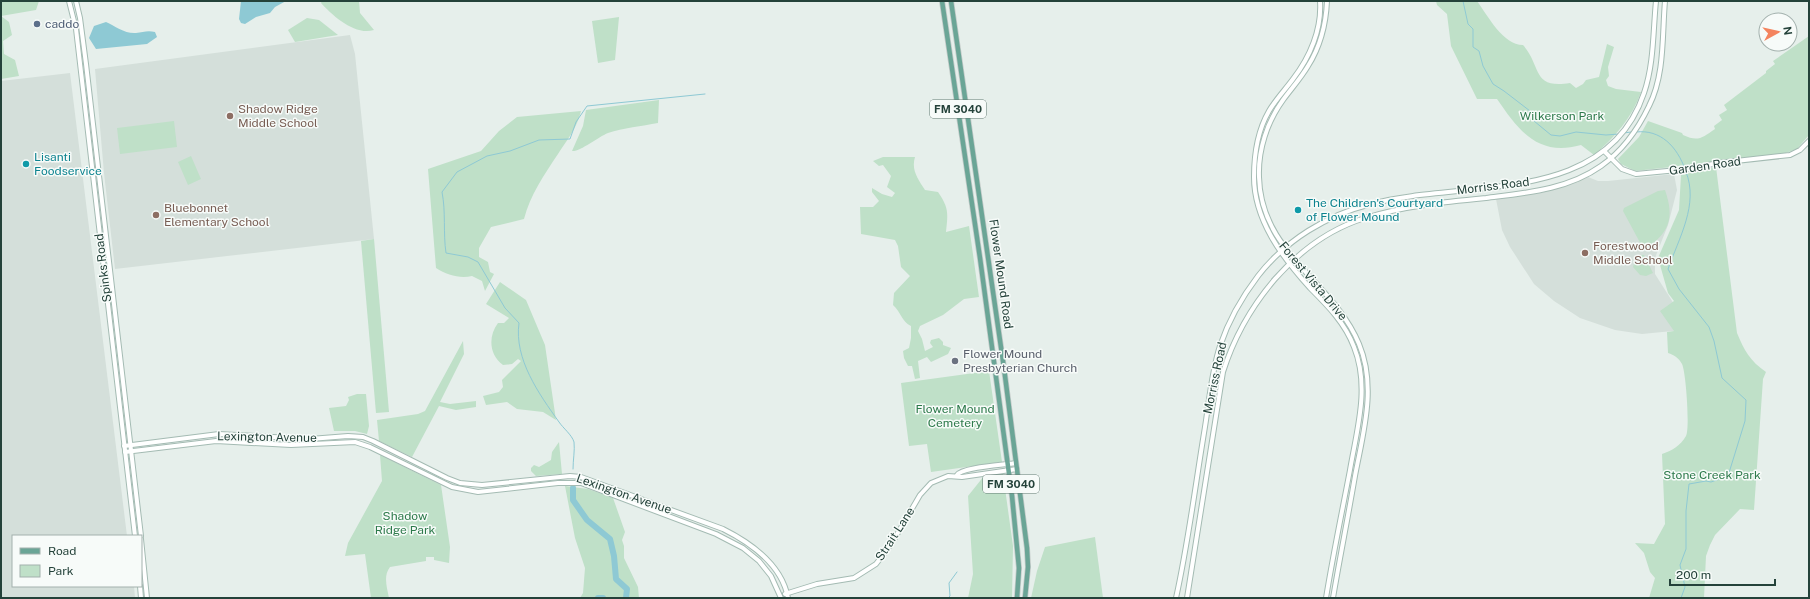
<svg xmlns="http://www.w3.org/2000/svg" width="1810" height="599" font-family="'Public Sans',sans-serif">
	<rect width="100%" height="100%" fill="#e6efeb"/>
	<!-- built -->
	<g fill="#d4dfda">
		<polygon points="350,35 355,54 374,239 115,269 104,173 95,69"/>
		<polygon points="70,73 127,536 13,536 13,586 134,586 135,598 1,598 1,81"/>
		<polygon points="1674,174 1677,190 1668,225 1655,258 1655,274 1674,304 1693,329 1642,334 1615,330 1580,318 1554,301 1534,284 1510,247 1502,230 1496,199 1540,193 1567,186 1588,177 1598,181 1608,181"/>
	</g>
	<!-- green -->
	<g fill="#bfe0c8">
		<polygon points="1,1 39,1 36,10 1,16 9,22 12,35 3,41 4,54 15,60 19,76 1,79"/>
		<path d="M322 1H359L360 13 374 30C355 36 333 16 321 3Z"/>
		<path d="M1436 1H1477C1488 16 1503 45 1523 45 1542 66 1531 89 1570 83L1576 88 1583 84 1586 80 1599 77 1607 44 1614 47 1608 67 1609 76 1606 80 1608 86 1616 89 1641 92C1632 118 1615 137 1594 155L1581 145C1538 157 1519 131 1497 99H1477L1451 46 1447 14 1437 5Z"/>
		<polygon points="619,17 615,60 598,63 592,21"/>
		<polygon points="307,18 319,20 338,35 295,42 288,30"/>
		<path d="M1809 36V135L1797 149 1780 155 1635 171 1621 164 1618 159 1639 137 1648 121 1682 133 1683 135C1698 142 1702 138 1715 129L1714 126 1722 120 1719 115 1727 110 1724 105 1766 73V71L1775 64 1773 61Z"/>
		<path d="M659 100 658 123C642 126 623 128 608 133 598 137 580 152 572 151L583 126 586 110Z"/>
		<path d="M581 111C577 128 567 140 558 154 544 175 530 195 524 219L491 227 479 248V257L488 262 490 272 494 274 485 291 482 281 472 276C460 279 447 275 436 268L428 169 481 151 499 131 517 117Z"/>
		<polygon points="174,121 177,147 120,154 117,128"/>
		<polygon points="191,156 201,179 188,185 178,162"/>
		<path d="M883 157H915C911 170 918 179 925 190L938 192C949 208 948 213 946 232L969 226 979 297 964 299 943 315 920 326 918 331 922 339 925 351 933 347 930 343 931 340 939 338 943 342V345L951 348 948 354 931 362 927 357 918 361 920 378 915 379 912 366H908L904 358 903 351 909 348 911 338V326C902 322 901 312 893 305L894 293 910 276 901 267 898 246 895 240 861 234 860 207H873L879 201 872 192V188L882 194 892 197 895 193 887 187 891 176 883 165 879 166 873 161Z"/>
		<path d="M1716 167 1737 333C1744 350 1750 361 1766 372L1763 379 1754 510 1740 509 1715 535 1710 545 1706 556 1704 598H1649L1655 578 1650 572 1644 553 1635 543 1654 544 1665 524 1662 454C1673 450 1680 446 1686 436 1690 429 1686 372 1682 364 1679 358 1674 355 1668 353L1667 332 1674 331 1660 311 1674 301 1668 293 1658 258 1679 210 1681 175Z"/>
		<path d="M1665 190C1675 219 1669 233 1644 250L1623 211 1624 208 1658 191Z"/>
		<polygon points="374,239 389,412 376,413 361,241"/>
		<polygon points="1637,255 1644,255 1653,273 1646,276 1640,275 1633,267"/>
		<path d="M500 282 526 300 545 345 556 420 543 412 517 409 507 402 486 405 483 396 499 392 503 387 502 380 521 361 518 359 512 364 503 365C489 355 488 336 498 323H504L509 318 486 304Z"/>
		<polygon points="463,341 464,354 440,402 450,404 476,401 476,407 456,410 439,406 412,457 379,441 377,420 418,414 425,411"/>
		<polygon points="989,371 1002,462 931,472 927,444 909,446 901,383"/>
		<polygon points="357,394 366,394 369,426 367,434 355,431 334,431 329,408 346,406 349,400 348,397"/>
		<polygon points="559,442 562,474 536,476 531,471 531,468 534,465 539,467 551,460 552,452"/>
		<path d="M380 455 441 485 450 547 449 563 434 560V557H426V561L390 567C383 576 387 587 389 598H371L365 554 345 556 348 543 382 481Z"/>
		<polygon points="1003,474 1013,546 1012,598 968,598 973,574 968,496 984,476"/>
		<polygon points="565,486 588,489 613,498 625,532 622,540 624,546 624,558 638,587 639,598 580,598 583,593 585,568 575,538"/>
		<polygon points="1095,537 1103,598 1031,598 1037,571 1045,547"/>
	</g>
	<!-- water -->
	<g fill="#8ec9d4">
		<polygon points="241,1 286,1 275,7 270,13 256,17 245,24 241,23 239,19"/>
		<path d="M106 22C115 26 125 34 136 33 143 32 148 30 155 32L157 37 147 44 96 49 89 38 94 26Z"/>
	</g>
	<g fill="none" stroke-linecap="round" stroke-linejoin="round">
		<!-- stream -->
		<g stroke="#8ec9d4" stroke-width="1">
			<polyline points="1463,1 1468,24 1473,29 1473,47 1479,51 1483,66 1493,84 1504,91 1530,111 1534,121 1551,135 1560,136 1576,132 1606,135 1619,134"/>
			<path d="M1636 132C1661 129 1677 147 1685 169"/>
			<polyline points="1624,133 1631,132"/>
			<path d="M573 469C573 460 575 450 574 442 572 435 563 428 559 422 539 394 514 359 519 323L505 308 478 262 468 257 446 253C443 233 446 212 442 192L457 172 487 156 510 151 539 140 570 139 576 122 587 106 705 94"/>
			<polyline points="948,598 950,596 949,583 957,572"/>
			<path d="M1681 598 1685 587 1680 565 1686 549V511L1689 484 1706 481 1711 482 1728 476 1745 421 1746 400 1722 378 1714 341 1709 327 1679 289 1668 269C1679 238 1699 204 1686 172"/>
		</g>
		<!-- river -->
		<g stroke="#8ec9d4" stroke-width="6">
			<polyline points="573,488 573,500 587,520 610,539 614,556 616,579 627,589 626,598"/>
			<polyline points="598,598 603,598"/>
		</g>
		<defs>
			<g id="secondary">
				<polyline points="69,1 76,29 135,536"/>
				<polyline points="76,1 80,18 86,64 141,536"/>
				<path d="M1320 1C1322 29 1310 57 1293 79 1285 90 1276 99 1269 111 1258 130 1254 154 1254 177 1254 220 1282 257 1310 288 1328 306 1345 323 1354 347 1370 387 1357 429 1350 470 1342 512 1333 555 1326 598"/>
				<path d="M1327 1C1326 24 1320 47 1308 66 1301 78 1291 89 1283 100 1267 122 1258 150 1259 177 1261 254 1333 281 1359 344 1377 387 1363 433 1355 476 1348 517 1340 557 1333 598"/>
				<polyline points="1604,151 1622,169 1636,174 1688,169 1718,163 1790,155 1800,150 1809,141"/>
				<path d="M124 446 219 434 310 439 348 436 363 437 373 441 447 478 460 483 482 485 570 476 581 477 723 529C751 543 782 565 788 598"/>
				<polyline points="125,452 216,441 291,445 355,442 370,447 452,487 478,492 558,483 581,483 716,534 743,548 759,561 771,576 781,598"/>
				<path d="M957 475C962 467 1005 465 1016 463"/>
				<polyline points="141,539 147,598"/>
				<polyline points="140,586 141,598"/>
				<polyline points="785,594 817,584 854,578 876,564 892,543 920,495 931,483 948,476 962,477 1017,469"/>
				<path d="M1176 598C1188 544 1195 488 1204 433 1209 404 1211 373 1220 346 1228 322 1242 297 1258 276 1286 240 1327 215 1371 204 1463 179 1606 207 1644 93 1654 64 1653 31 1656 1"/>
				<path d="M1187 598 1223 372C1234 337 1251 307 1275 279 1299 252 1329 229 1365 218 1404 206 1445 202 1486 198 1525 193 1567 190 1601 166 1621 152 1638 129 1649 106 1665 75 1662 35 1665 1"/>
			</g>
			<g id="primary">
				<polyline points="942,1 980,258 1012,496 1019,568 1017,598"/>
				<polyline points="951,1 1004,368 1027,548 1028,567 1025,598"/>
			</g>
		</defs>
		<!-- secondary casing -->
		<use href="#secondary" stroke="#a4bbb3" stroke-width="6"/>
		<!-- primary casing -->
		<use href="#primary" stroke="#c2cac8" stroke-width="6"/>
		<!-- secondary -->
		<use href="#secondary" stroke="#fff" stroke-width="4"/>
		<!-- primary -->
		<use href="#primary" stroke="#6aa596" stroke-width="4.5"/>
	</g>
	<!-- markers -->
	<circle fill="#5c6f8a" stroke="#f7fbf9" stroke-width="1.5" cx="37" cy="24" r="4"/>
	<g fill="#8d6e63" stroke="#f7fbf9" stroke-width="1.5">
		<circle cx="230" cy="116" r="4"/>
		<circle cx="156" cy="215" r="4"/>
		<circle cx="1585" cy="253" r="4"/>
	</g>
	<g fill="#0f9aa8" stroke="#f7fbf9" stroke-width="1.5">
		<circle cx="26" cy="164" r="4"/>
		<circle cx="1298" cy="210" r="4"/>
	</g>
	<circle fill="#6b7280" stroke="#f7fbf9" stroke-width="1.5" cx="955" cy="361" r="4"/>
	<g text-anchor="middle" stroke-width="3" stroke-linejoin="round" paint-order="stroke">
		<!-- shield labels -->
		<g fill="#f7fbf9" stroke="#637a73" stroke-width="1">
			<rect x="930" y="100" width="56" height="18" rx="3"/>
			<rect x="983" y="475" width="56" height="18" rx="3"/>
		</g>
		<g font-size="11" font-weight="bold" fill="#24423a">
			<text x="958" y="113">FM 3040</text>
			<text x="1011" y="488">FM 3040</text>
		</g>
		<!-- service labels -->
		<g font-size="12" fill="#4e5e75" stroke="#f7fbf9" text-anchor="start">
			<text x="45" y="28">caddo</text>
		</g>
		<!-- education labels -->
		<g font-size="12" fill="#785e54" stroke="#f7fbf9" text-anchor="start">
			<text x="238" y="113">Shadow Ridge<tspan x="238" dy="14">Middle School</tspan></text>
			<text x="164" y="212">Bluebonnet<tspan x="164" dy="14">Elementary School</tspan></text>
			<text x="1593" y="250">Forestwood<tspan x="1593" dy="14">Middle School</tspan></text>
		</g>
		<!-- park labels -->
		<g font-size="12" fill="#2d7a4b" stroke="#f7fbf9">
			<text x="1562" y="120">Wilkerson Park</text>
			<text x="955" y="413">Flower Mound<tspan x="955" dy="14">Cemetery</tspan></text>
			<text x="1712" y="479">Stone Creek Park</text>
			<text x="405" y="520">Shadow<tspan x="405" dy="14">Ridge Park</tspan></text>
		</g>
		<!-- culture labels -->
		<g font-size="12" fill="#0d838f" stroke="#f7fbf9" text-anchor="start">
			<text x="34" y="161">Lisanti<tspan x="34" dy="14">Foodservice</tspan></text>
			<text x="1306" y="207">The Children's Courtyard<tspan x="1306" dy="14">of Flower Mound</tspan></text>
		</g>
		<!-- street labels -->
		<g font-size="12" fill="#24423a" stroke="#f7fbf9">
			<text transform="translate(1705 166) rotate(-8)" y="4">Garden Road</text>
			<text transform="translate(1493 186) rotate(-7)" y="4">Morriss Road</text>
			<text transform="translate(103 268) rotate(-97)" y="4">Spinks Road</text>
			<text transform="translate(1001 274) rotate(82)" y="4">Flower Mound Road</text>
			<text transform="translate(1313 281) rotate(50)" y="4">Forest Vista Drive</text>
			<text transform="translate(1215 378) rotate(-78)" y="4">Morriss Road</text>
			<text transform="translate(267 437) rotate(1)" y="4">Lexington Avenue</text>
			<text transform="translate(624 494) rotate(19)" y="4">Lexington Avenue</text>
			<text transform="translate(895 534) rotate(-57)" y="4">Strait Lane</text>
		</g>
		<!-- worship labels -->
		<g font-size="12" fill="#5b616d" stroke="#f7fbf9" text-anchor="start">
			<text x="963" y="358">Flower Mound<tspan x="963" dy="14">Presbyterian Church</tspan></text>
		</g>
	</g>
	<!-- border -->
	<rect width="1810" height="599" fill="none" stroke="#24423a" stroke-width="4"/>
	<!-- legend -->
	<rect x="12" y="535" width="130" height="52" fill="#f7fbf9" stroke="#a3b1ad"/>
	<rect x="20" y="548" width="20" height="6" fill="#6aa596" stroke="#a3b1ad"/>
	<text x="48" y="555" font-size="12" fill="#24423a">Road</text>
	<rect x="20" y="565" width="20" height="12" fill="#bfe0c8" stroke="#a3b1ad"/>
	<text x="48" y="575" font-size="12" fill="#24423a">Park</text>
	<!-- north arrow -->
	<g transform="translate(1778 32) rotate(82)"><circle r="19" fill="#f7fbf9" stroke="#a3b1ad"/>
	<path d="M0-3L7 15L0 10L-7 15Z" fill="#f4845f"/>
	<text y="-6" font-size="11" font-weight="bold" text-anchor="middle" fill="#24423a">N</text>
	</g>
	<!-- scale -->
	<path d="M1670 579v6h105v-6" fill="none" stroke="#24423a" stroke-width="2"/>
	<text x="1676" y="579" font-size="12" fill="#24423a" stroke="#f7fbf9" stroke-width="3" paint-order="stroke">200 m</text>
</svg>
